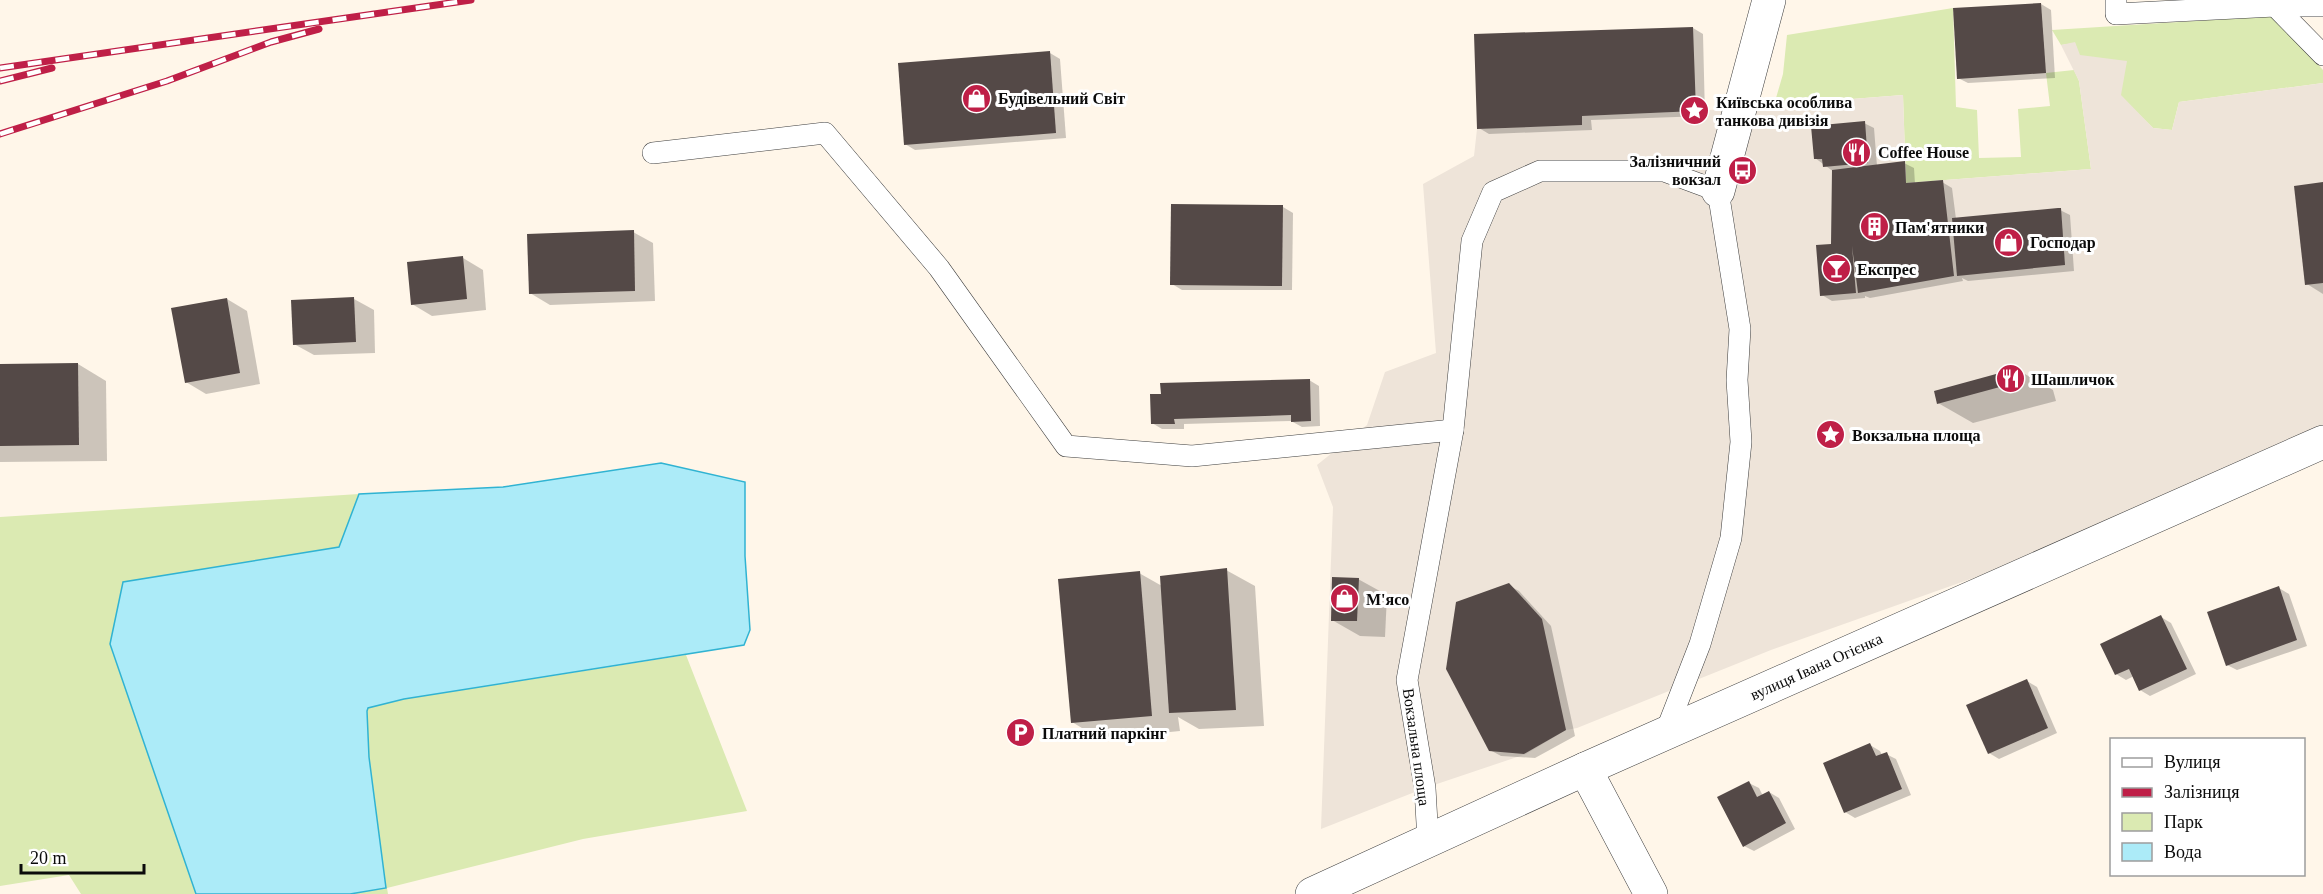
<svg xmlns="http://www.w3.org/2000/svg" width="2323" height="894" font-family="'Times New Roman',serif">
	<rect width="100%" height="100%" fill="#fff6e9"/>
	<!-- green -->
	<g fill="#dbeab2">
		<polygon points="1953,8 1956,107 1977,110 1979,158 2021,157 2018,109 2050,106 2046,73 2074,70 2079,81 2091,169 1906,183 1903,95 1774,105 1783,74 1787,35"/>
		<polygon points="2275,16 2323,70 2323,83 2179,102 2172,130 2153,128 2079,55 2075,43 2061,45 2052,30"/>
		<polygon points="359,494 339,547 123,582 110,644 196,894 81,894 69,875 0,886 0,517"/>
		<polygon points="686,655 747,811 583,839 387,888 388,894 350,894 386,888 369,757 367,711 368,708 404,699"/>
	</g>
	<!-- plaza -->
	<polygon fill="#eee4d9" points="2075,42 2080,55 2127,61 2121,95 2153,128 2172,130 2179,102 2323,83 2323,428 1990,572 1771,650 1577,728 1566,730 1526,754 1425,788 1321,829 1333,507 1317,465 1367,425 1385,372 1436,353 1423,184 1474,156 1477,129 1582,125 1582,116 1696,111 1903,95 1906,183 2091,169 2079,81 2061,45"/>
	<!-- water -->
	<polygon fill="#acebf8" stroke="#30b3d2" stroke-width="1.5" points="661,463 745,482 745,556 750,630 744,645 404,699 368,708 367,711 369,757 386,888 350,894 196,894 110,644 123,582 339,547 359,494 503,487"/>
	<!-- shadow -->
	<g fill="#0003">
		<polygon points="2041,4 2051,10 2055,78 1968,83 1958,78"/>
		<polygon points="1693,28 1703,34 1705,116 1591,120 1592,130 1489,134 1479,128"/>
		<polygon points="1050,53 1060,59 1066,138 915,150 905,144"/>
		<polygon points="1864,123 1874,128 1877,166 1904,163 1914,168 1915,184 1942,182 1952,188 1956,219 2060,210 2070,215 2074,271 1968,281 1962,278 1963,281 1870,298 1865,296 1865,298 1832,301 1822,295 1832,245 1834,172 1815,158"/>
		<polygon points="2323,184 2323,294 2307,284"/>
		<polygon points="1283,207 1293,213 1292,290 1182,290 1172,284"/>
		<polygon points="633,232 653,243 655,301 550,305 530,293"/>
		<polygon points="463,258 483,270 486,310 432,316 412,304"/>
		<polygon points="227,299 247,311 260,384 206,394 186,382"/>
		<polygon points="354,299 374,310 375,353 314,355 294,344"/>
		<polygon points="78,364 106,381 107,461 0,462 0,365"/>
		<polygon points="2018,370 2053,390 2056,401 1973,423 1938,403"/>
		<polygon points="1309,380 1319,386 1320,426 1302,427 1291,421 1184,424 1184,429 1162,429 1152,423"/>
		<polygon points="1226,570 1255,586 1264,726 1199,729 1178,717 1180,731 1100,739 1072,722 1139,573 1162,586"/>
		<polygon points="1358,579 1387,595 1385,637 1360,636 1332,620"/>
		<polygon points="1508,585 1519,591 1551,626 1575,736 1535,758 1501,756 1490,750"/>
		<polygon points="2279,588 2289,594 2307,646 2237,670 2227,665"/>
		<polygon points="2161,617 2171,623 2196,674 2150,696 2140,690 2134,676 2126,680 2116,674"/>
		<polygon points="2027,681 2037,687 2057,733 1999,759 1989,753"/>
		<polygon points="1870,745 1880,751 1882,755 1886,754 1896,759 1911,795 1855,818 1845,812"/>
		<polygon points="1749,783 1759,788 1763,796 1769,792 1779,798 1795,829 1754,851 1744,846"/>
	</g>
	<!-- building -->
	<g fill="#544947">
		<polygon points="2041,3 2046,73 1957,79 1953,8"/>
		<polygon points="1693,27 1696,111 1582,116 1582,125 1477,129 1474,34"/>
		<polygon points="1050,51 1056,133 904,145 898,63"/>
		<polygon points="1865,121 1868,163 1823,167 1822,159 1814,159 1811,126"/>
		<polygon points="1905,161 1906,183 1943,180 1954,276 1858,293 1852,246 1856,293 1820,296 1816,245 1831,244 1832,170"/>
		<polygon points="2323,182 2323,283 2305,285 2294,186"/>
		<polygon points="1171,204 1283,205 1282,286 1170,285"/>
		<polygon points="2058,208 2061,208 2065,265 1957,276 1952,218"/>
		<polygon points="634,230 635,291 529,294 527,234"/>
		<polygon points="463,256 467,299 411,305 407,262"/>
		<polygon points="354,297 356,342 293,345 291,300"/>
		<polygon points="227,298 240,373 185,383 171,308"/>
		<polygon points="78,363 79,445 0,446 0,364"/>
		<polygon points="2018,368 2022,381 1937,404 1934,391"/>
		<polygon points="1310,379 1311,421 1291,422 1291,415 1174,419 1175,424 1151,424 1150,394 1161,394 1160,383"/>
		<polygon points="1227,568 1236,710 1169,713 1160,576"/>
		<polygon points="1140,571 1152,716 1071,723 1058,579"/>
		<polygon points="1332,577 1359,578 1357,621 1331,621"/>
		<polygon points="1509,583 1542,619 1566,730 1524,754 1489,751 1446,669 1456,602"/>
		<polygon points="2279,586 2297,640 2226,666 2207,612"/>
		<polygon points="2161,615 2187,669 2139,691 2129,669 2115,675 2100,644"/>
		<polygon points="2027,679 2048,728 1988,754 1966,705"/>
		<polygon points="1870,743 1876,756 1887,752 1902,789 1844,813 1823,763"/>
		<polygon points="1749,781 1757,797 1769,791 1786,823 1743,847 1717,797"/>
	</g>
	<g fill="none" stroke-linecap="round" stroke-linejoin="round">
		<defs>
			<g id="lane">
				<polyline points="2116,0 2116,14 2275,6 2323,6"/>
				<polyline points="2275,6 2323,55"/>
				<polyline points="653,153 825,133 939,268 1066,446 1192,456 1453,430"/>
				<polyline points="1428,841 1425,788 1407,680 1453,430 1472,241 1493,192 1540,171 1664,171 1718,191 1740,329 1737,380 1741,442 1731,538 1700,644 1665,734"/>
			</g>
			<g id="street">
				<polyline points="1718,191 1769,0"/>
				<polyline points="1585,769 1651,894"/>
				<polyline points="1312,894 1585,769 2323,442"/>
			</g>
		</defs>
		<!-- lane casing -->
		<use href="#lane" stroke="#3e3e3e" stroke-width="22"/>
		<!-- street casing -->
		<use href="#street" stroke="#3e3e3e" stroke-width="34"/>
		<!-- lane -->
		<use href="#lane" stroke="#fff" stroke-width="21"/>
		<!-- street -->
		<use href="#street" stroke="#fff" stroke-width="33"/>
		<defs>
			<g id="rail">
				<polyline points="0,68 471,0"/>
				<polyline points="0,81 52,68"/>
				<polyline points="0,134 167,81 271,42 319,29"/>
			</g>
		</defs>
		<!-- rail casing -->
		<use href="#rail" stroke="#bf1f47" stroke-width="7"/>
		<!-- rail -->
		<use href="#rail" stroke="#fff" stroke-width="4.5" stroke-dasharray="14" stroke-linecap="butt"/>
	</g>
	<!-- icons -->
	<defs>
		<symbol id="shop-disc" viewBox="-11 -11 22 22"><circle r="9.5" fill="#bf1f47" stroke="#fff"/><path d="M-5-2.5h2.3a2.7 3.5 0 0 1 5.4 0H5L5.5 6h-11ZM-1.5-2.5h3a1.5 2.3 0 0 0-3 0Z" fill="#fff"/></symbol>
		<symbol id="sight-disc" viewBox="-11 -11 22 22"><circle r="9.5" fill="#bf1f47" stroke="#fff"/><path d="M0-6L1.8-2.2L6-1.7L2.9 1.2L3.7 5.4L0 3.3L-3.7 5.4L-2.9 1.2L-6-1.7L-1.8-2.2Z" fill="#fff"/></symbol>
		<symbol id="restaurant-disc" viewBox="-11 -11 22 22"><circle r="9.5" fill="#bf1f47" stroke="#fff"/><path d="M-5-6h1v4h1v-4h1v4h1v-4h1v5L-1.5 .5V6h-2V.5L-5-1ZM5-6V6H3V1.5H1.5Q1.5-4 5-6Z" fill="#fff"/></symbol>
		<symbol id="bus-disc" viewBox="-11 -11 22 22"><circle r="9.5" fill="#bf1f47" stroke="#fff"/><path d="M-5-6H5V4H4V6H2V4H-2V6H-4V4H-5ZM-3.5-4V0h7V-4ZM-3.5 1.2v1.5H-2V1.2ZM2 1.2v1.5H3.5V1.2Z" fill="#fff"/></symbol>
		<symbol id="building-disc" viewBox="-11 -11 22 22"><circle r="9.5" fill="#bf1f47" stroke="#fff"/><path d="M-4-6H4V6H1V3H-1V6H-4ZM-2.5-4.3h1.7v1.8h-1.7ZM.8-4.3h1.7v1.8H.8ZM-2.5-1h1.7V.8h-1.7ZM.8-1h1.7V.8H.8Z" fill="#fff"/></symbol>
		<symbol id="bar-disc" viewBox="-11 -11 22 22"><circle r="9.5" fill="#bf1f47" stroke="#fff"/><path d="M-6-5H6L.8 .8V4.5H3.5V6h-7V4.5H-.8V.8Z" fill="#fff"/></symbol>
		<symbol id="parking-disc" viewBox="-11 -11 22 22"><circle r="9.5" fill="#bf1f47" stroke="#fff"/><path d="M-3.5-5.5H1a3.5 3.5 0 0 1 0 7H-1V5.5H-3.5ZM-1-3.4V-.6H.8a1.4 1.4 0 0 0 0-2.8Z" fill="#fff"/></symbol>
	</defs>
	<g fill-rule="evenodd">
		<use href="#shop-disc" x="960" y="82" width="33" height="33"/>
		<use href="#sight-disc" x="1678" y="94" width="33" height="33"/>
		<use href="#restaurant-disc" x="1840" y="136" width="33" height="33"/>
		<use href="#bus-disc" x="1726" y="154" width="33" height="33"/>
		<use href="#building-disc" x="1858" y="210" width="33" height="33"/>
		<use href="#shop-disc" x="1992" y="226" width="33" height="33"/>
		<use href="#bar-disc" x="1820" y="252" width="33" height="33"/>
		<use href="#restaurant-disc" x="1994" y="362" width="33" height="33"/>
		<use href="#sight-disc" x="1814" y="418" width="33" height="33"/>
		<use href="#shop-disc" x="1328" y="582" width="33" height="33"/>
		<use href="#parking-disc" x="1004" y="716" width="33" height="33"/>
	</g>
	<g text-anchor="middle" stroke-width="6" stroke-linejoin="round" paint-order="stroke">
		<!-- poi labels -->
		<g font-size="16" font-weight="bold" fill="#0b0b0b" stroke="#fff" text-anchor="start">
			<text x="998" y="104">Будівельний Світ</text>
			<text x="1716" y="108">Київська особлива<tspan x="1716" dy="18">танкова дивізія</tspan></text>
			<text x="1878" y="158">Coffee House</text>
			<text x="1721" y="167" text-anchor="end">Залізничний<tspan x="1721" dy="18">вокзал</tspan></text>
			<text x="1895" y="233">Пам'ятники</text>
			<text x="2030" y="248">Господар</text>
			<text x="1857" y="275">Експрес</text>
			<text x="2031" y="385">Шашличок</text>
			<text x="1852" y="441">Вокзальна площа</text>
			<text x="1366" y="605">М'ясо</text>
			<text x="1042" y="739">Платний паркінг</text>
		</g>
		<!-- street labels -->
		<g font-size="16" fill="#0b0b0b" stroke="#fff">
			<text transform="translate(1816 666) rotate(-24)" y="6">вулиця Івана Огієнка</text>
			<text transform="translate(1417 747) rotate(82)" y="6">Вокзальна площа</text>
		</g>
	</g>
	<!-- legend -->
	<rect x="2110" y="738" width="195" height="138" fill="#ffffff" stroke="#9d9d9d" stroke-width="1.5"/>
	<rect x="2122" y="758" width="30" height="9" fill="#ffffff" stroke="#9d9d9d" stroke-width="1.5"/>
	<text x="2164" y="768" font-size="18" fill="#0b0b0b">Вулиця</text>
	<rect x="2122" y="788" width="30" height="9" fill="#bf1f47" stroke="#9d9d9d" stroke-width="1.5"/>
	<text x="2164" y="798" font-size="18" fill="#0b0b0b">Залізниця</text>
	<rect x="2122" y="813" width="30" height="18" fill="#dbeab2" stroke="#9d9d9d" stroke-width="1.5"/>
	<text x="2164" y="828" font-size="18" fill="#0b0b0b">Парк</text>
	<rect x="2122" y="843" width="30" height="18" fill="#acebf8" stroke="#9d9d9d" stroke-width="1.5"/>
	<text x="2164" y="858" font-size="18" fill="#0b0b0b">Вода</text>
	<!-- scale -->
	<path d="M21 864v9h123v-9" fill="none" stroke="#0b0b0b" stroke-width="3"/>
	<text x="30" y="864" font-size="18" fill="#0b0b0b" stroke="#ffffff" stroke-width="4.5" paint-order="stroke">20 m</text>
</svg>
